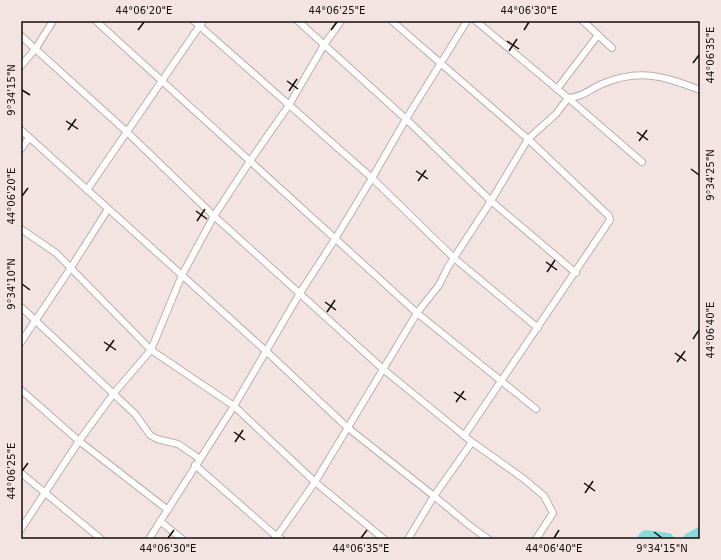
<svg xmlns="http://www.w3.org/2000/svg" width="721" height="560" font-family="'DejaVu Sans',sans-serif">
	<rect width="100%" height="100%" fill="#f3e4e1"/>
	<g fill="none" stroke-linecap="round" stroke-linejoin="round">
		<!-- river -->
		<g stroke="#88dada" stroke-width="12">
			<polyline points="643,539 646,536 668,539"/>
			<polyline points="689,539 700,533"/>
		</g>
		<defs>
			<g id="street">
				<polyline points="96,21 417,313 536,409"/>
				<polyline points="194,21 372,178 454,258 538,328"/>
				<polyline points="298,21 406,119 491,201 576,273"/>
				<polyline points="392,21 528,139 609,216 610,220 464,436"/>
				<polyline points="476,21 568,98 642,162"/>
				<polyline points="583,21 612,48"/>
				<polyline points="21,36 127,132 214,216 383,369 472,442 524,479 544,496 553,513 536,539"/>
				<polyline points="21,66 36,48 53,21"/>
				<polyline points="557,89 598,35"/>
				<polyline points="21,130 266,351 348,428 434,496 408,539"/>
				<polyline points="21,149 29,138"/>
				<polyline points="87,190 203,21"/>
				<polyline points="21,229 56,253 151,350 234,406 315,482 384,539"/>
				<polyline points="21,307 135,414 150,435 157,439 178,444 200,459"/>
				<polyline points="21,342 70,269 108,209"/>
				<polyline points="21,390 79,441 168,510"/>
				<polyline points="472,442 434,496 470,526 488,539"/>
				<polyline points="195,465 276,536 281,539"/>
				<polyline points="21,473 101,539"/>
				<polyline points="160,521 182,539"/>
				<polyline points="21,529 79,441 114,393 151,350 182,275 214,216 250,161 289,105 324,45 341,21"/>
				<polyline points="149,539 234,406 300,293 335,239 372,178 406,119 467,21"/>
				<path d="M275 539 315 482 417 313 439 285 448 267 491 201 528 139 556 114 568 98C583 97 588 90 602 84 639 68 664 76 700 90"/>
			</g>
		</defs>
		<!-- street casing -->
		<use href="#street" stroke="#bcaeab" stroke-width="8"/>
		<!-- street -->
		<use href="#street" stroke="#fff" stroke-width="6"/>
	</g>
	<!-- ticks -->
	<path fill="none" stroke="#120d0d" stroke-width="1.5" d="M138 30 144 22M331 30 337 22M524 30 529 22M507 41 519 49M509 51 517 39M693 63 699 55M287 81 298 89M22 90 30 95M289 91 297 79M66 121 78 129M68 130 76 119M637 132 648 140M639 141 647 130M691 169 699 175M416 171 428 179M418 181 426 170M22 196 28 188M196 211 207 219M197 221 205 209M546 262 557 270M547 272 555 260M22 284 30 290M325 302 336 310M327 312 335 300M693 339 699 330M104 342 116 350M106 351 114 340M675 353 686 361M677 362 685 351M454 392 466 400M456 402 464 391M234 432 245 440M235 442 243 430M22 471 28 463M584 483 595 491M585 493 593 481M654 532 662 538M168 538 174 530M361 538 367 530M554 538 559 530"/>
	<!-- border -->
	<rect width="721" height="560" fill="none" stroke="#f3e4e1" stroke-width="44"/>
	<rect x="22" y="22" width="677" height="516" fill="none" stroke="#120d0d" stroke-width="1.5"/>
	<g font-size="10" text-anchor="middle" fill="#120d0d">
		<text x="144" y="14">44°06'20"E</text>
		<text x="337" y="14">44°06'25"E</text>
		<text x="529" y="14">44°06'30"E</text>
		<text transform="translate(710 55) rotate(-90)" y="4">44°06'35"E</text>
		<text transform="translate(11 90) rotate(-90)" y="4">9°34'15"N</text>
		<text transform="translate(710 175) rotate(-90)" y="4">9°34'25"N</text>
		<text transform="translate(11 196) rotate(-90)" y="4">44°06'20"E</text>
		<text transform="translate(11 284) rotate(-90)" y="4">9°34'10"N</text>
		<text transform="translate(710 330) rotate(-90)" y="4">44°06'40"E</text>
		<text transform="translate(11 471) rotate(-90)" y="4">44°06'25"E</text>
		<text x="168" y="552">44°06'30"E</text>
		<text x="361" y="552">44°06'35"E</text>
		<text x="554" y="552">44°06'40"E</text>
		<text x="662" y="552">9°34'15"N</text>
	</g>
</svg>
